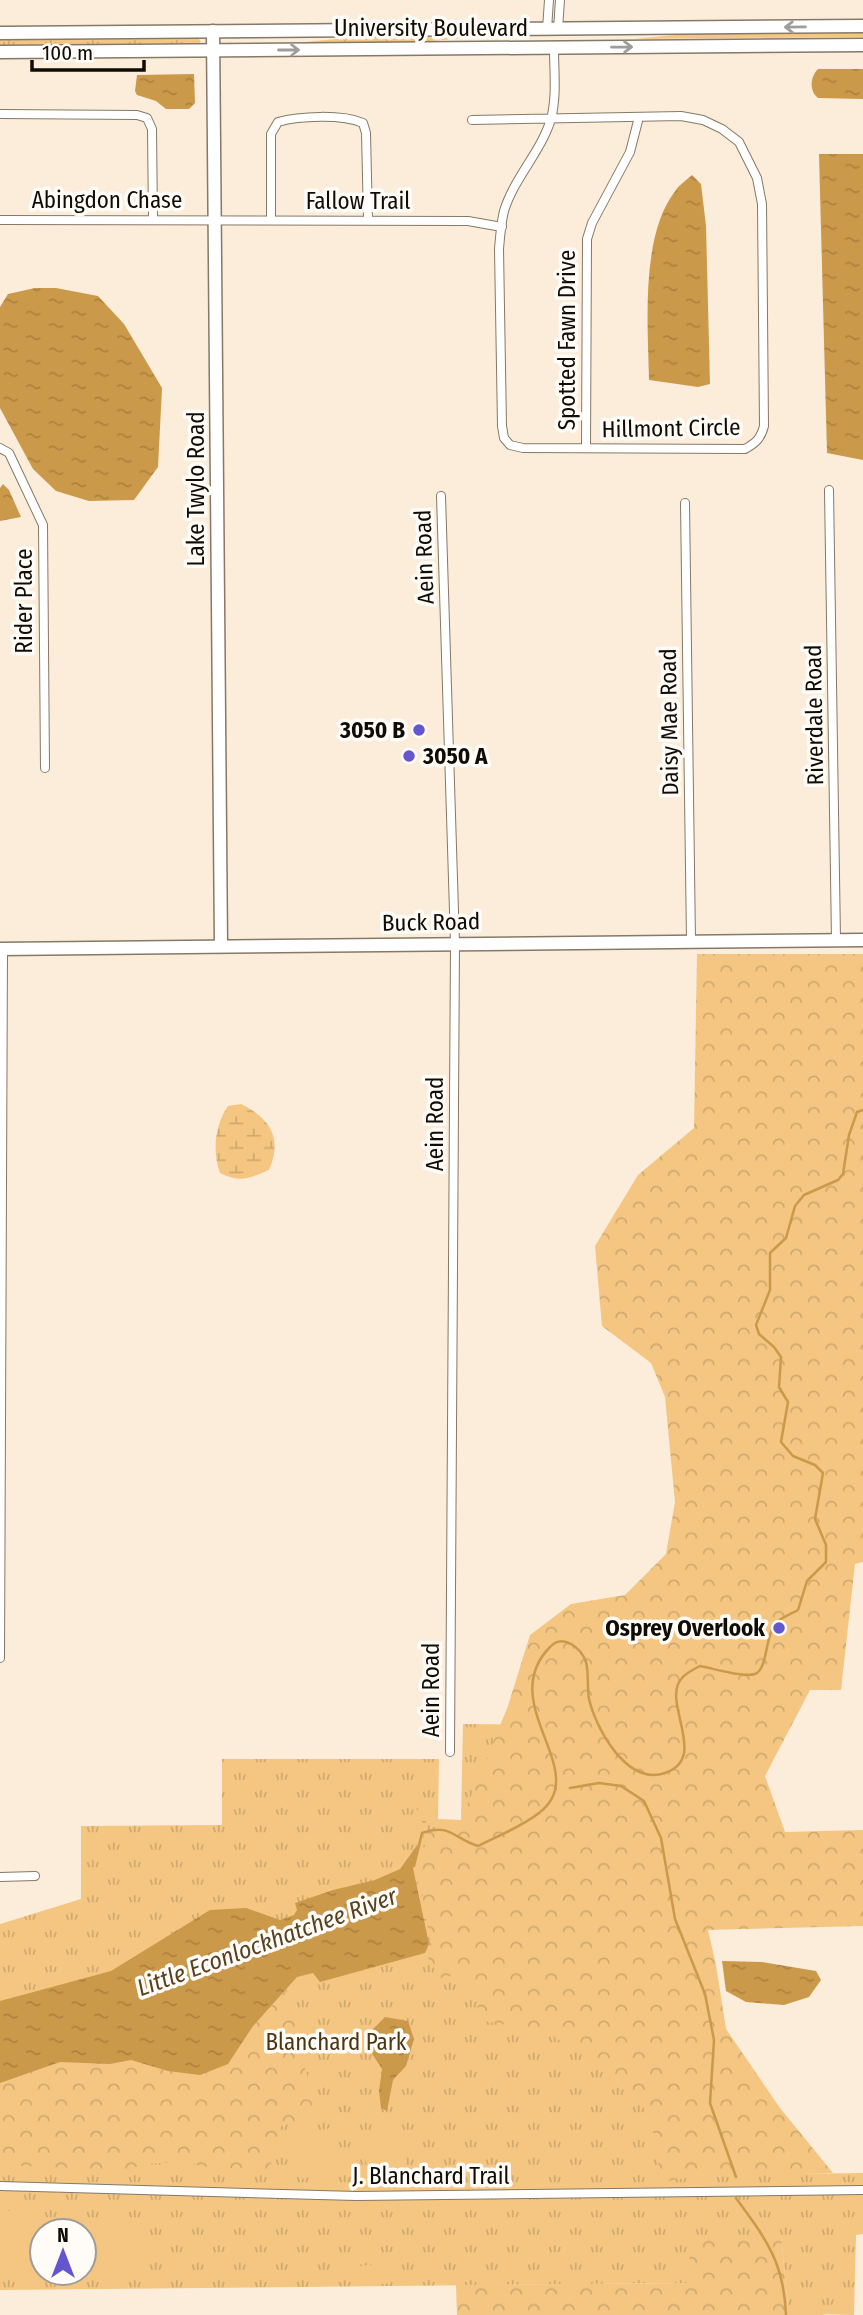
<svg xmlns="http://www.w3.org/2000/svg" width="863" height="2315" font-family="'Fira Sans Condensed',sans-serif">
	<defs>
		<pattern id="grass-tufts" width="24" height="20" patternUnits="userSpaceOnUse" patternTransform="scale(1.75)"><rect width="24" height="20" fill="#f4c682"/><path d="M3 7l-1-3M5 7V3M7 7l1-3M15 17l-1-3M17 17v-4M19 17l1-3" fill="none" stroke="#d0a96f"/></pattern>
		<pattern id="forest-crowns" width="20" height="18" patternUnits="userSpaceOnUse" patternTransform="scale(1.75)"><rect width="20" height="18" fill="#f4c682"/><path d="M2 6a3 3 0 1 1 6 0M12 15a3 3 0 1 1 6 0" fill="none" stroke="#d0a96f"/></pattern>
		<pattern id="wetland-marsh" width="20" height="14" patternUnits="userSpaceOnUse" patternTransform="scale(1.75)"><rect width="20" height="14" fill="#f4c682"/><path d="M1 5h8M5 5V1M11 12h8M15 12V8" fill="none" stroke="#d0a96f"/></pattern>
		<pattern id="water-ripples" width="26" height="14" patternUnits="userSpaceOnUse" patternTransform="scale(1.75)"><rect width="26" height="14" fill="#cb994a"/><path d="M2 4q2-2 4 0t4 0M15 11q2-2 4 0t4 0" fill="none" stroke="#ad823f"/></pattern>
	</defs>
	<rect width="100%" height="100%" fill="#fbedda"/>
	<!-- grass -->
	<g fill="url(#grass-tufts)" fill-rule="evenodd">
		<polygon points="863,33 863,37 634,39 686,34"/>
		<polygon points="472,37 423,42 295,43 347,38"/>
		<polygon points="199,39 201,42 199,43 0,45 0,40"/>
		<path d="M463 1724 690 1727 691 2175 863 2173V2234L856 2235 854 2315 818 2314 788 2308 781 2235H690V2283L0 2290V1924L81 1899V1826L222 1825V1759H439L438 1819 461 1820ZM42 2231H84V2273H42Z"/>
	</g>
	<!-- forest -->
	<g fill="url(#forest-crowns)">
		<polygon points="697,954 863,954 863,1562 855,1564 841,1690 810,1690 765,1776 785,1832 863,1830 863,1926 708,1930 716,1965 726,2029 780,2108 833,2173 686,2178 662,2182 650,2115 625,2087 588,2056 543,2031 478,2020 477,1998 467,1972 440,1978 425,1953 429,1944 413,1868 422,1833 461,1820 508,1706 530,1635 571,1604 625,1595 666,1554 675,1502 665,1397 651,1363 602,1326 595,1246 638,1175 694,1128"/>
		<polygon points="287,1989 316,2115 281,2126 269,2170 209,2167 178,2162 147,2164 123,2170 0,2165 0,2083 60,2062 110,2064 131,2060 168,2071 228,2064 253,2026"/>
		<polygon points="690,2235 781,2235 788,2307 826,2315 457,2315 456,2285 689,2283"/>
	</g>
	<!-- wetland -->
	<g fill="url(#wetland-marsh)">
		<path d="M241 1104C270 1118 283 1138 269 1170 247 1179 242 1183 220 1173 212 1152 215 1124 228 1106Z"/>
		<path d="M417 1797C435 1821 422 1849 422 1876 421 1900 427 1923 432 1947L425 1950C421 1935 415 1918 414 1902 412 1858 438 1848 413 1802Z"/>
	</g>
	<!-- pitch -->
	<g fill="#f4c682">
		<polygon points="394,2125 406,2165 370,2176 358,2136"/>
		<polygon points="330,2128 341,2168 302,2179 290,2139"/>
		<rect x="0" y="2211" width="42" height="66"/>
		<polygon points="48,2221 143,2222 143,2277 48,2277 48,2273 84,2273 84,2231 48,2231"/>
		<polygon points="389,2263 391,2283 361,2286 360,2266"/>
	</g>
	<!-- water -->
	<g fill="url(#water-ripples)">
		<path d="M818 69H863V99L818 98C809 91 810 77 818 69Z"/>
		<polygon points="194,74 195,103 189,109 166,109 156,101 137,95 135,91 137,75"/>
		<polygon points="819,154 863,154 863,460 827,453"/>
		<path d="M692 175 701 184 706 226 710 384 698 387 649 380C648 325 640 235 676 190 680 184 687 180 692 175Z"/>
		<polygon points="35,288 56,288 98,296 124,324 162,388 158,467 134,500 89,501 56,491 33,469 0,408 0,307 8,294"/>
		<polygon points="3,484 9,490 21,517 0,521 0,488"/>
		<polygon points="418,1844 413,1868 429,1944 425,1953 320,1982 313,1973 297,1977 253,2026 228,2064 200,2075 168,2071 131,2060 110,2064 60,2062 0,2083 0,2001 111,1971 210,1910 246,1908 280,1920 294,1915 297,1910 295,1903 333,1890 375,1880 400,1869"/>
		<polygon points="722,1961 762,1962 816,1971 821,1980 809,1997 784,2005 746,2002 726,1991"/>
		<polygon points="385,2017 408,2021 414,2039 406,2066 393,2080 387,2111 381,2108 379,2091 382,2069 369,2049 371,2031"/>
	</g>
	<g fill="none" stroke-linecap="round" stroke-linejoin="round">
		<!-- stream -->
		<g stroke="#cb994a" stroke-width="2.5">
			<polyline points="570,1788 599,1783 621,1786 644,1801 661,1838 675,1919 705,1994 714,2040 710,2103 736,2177"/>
			<path d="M414 1866 422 1833C450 1823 453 1838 478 1846 498 1836 521 1827 539 1813 594 1772 494 1704 550 1647 563 1633 581 1648 586 1662 589 1674 587 1687 589 1699 596 1729 627 1786 665 1773 710 1758 660 1701 682 1678 686 1673 694 1669 700 1666 712 1668 743 1678 755 1674 768 1669 765 1636 775 1624 780 1618 791 1614 798 1610L807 1581 826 1562V1545L815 1519 823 1473 815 1465 793 1456 781 1442 788 1402 779 1387 781 1357 774 1347 759 1334 756 1325 770 1290V1253L786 1238 795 1206 804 1195 838 1180 843 1174 849 1135 857 1112 863 1110"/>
			<path d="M736 2198C766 2239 784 2262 786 2315"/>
		</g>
		<defs>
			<g id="street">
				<polyline points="547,29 549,0"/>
				<polyline points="558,29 560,0"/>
				<polyline points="0,114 137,115 147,118 152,129 153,219"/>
				<path d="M472 120 681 116 703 120 722 129 739 142 757 178 762 204 764 426C761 438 756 443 745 449L523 448 510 445 504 438 502 426 499 249C500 237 501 223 504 211 514 178 541 152 551 119 557 96 554 72 554 48"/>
				<polyline points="0,220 468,221 502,227"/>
				<path d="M271 220V134L278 122C299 116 342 114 363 123L366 133 368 220"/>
				<polyline points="0,448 9,453 43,525 45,768"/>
				<polyline points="586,448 587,239 592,223 630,152 639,117"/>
				<polyline points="829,490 836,940"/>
				<polyline points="441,496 455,943 450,1752"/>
				<polyline points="685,503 691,941"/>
				<polyline points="0,1658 3,949"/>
				<polyline points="0,1877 35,1876"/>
				<polyline points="0,2186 356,2196 863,2190"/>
			</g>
			<g id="secondary">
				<polyline points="213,31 221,946"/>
				<polyline points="0,949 863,940"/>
			</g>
			<g id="primary">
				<polyline points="0,33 863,26"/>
				<polyline points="0,52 863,45"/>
			</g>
		</defs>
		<!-- street casing -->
		<use href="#street" stroke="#857967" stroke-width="10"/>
		<!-- secondary casing -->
		<use href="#secondary" stroke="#857967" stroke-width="15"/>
		<!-- primary casing -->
		<use href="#primary" stroke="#857967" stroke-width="15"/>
		<!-- street -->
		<use href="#street" stroke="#fff" stroke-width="8"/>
		<!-- secondary -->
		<use href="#secondary" stroke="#fff" stroke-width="12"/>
		<!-- primary -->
		<use href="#primary" stroke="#fff" stroke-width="12"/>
	</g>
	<!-- one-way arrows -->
	<defs><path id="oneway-shaft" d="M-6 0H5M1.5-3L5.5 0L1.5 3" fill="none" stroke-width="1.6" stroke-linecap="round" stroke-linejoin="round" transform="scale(1.75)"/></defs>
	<g stroke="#9f9d9b">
		<use href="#oneway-shaft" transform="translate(795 27) rotate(179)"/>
		<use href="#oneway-shaft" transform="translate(622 47) rotate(-1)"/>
		<use href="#oneway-shaft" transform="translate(289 50)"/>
	</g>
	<!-- markers -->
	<g fill="#6456cf" stroke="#fffcf8" stroke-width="2.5">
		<circle cx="419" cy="730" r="7"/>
		<circle cx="409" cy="756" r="7"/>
		<circle cx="779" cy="1628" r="7"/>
	</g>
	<g text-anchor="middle" stroke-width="7" stroke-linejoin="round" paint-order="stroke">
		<!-- street labels -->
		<g font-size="23" fill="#0f0b05" stroke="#fffcf8">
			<text x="431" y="36">University Boulevard</text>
			<text x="107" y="208">Abingdon Chase</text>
			<text x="358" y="209">Fallow Trail</text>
			<text transform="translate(567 340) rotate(-90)" y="8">Spotted Fawn Drive</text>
			<text transform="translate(671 428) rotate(-1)" y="8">Hillmont Circle</text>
			<text transform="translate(196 489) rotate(-90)" y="8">Lake Twylo Road</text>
			<text transform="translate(424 557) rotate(-92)" y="8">Aein Road</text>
			<text transform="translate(24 601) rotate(-90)" y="8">Rider Place</text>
			<text transform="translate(814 715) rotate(-91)" y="8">Riverdale Road</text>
			<text transform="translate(669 722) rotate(-91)" y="8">Daisy Mae Road</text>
			<text transform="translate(431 922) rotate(-1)" y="8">Buck Road</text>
			<text transform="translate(435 1124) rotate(-90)" y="8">Aein Road</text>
			<text transform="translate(431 1690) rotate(-90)" y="8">Aein Road</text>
			<text x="431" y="2184">J. Blanchard Trail</text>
		</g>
		<!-- poi labels -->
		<g font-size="23" font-weight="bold" fill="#0f0b05" stroke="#fffcf8" text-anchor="end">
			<text x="405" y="738">3050 B</text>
			<text x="423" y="764" text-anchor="start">3050 A</text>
			<text x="765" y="1636">Osprey Overlook</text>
		</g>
		<!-- park labels -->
		<g font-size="23" fill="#4b3614" stroke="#fffcf8">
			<text x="336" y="2050">Blanchard Park</text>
		</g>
		<!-- water labels -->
		<g font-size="24" font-style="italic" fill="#574120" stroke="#fffcf8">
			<text transform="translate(267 1942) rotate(-20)" y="8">Little Econlockhatchee River</text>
		</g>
	</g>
	<!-- north arrow -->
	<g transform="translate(63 2252)"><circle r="33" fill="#fffcf8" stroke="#9f9c97" stroke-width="2"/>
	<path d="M0-5L12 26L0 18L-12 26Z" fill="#6456cf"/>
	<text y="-10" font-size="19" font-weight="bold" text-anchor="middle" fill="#0f0b05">N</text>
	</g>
	<!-- scale -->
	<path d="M32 60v10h112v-10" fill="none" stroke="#0f0b05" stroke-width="3.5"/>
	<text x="42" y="60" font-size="21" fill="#0f0b05" stroke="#fffcf8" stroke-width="5" paint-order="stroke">100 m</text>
</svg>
